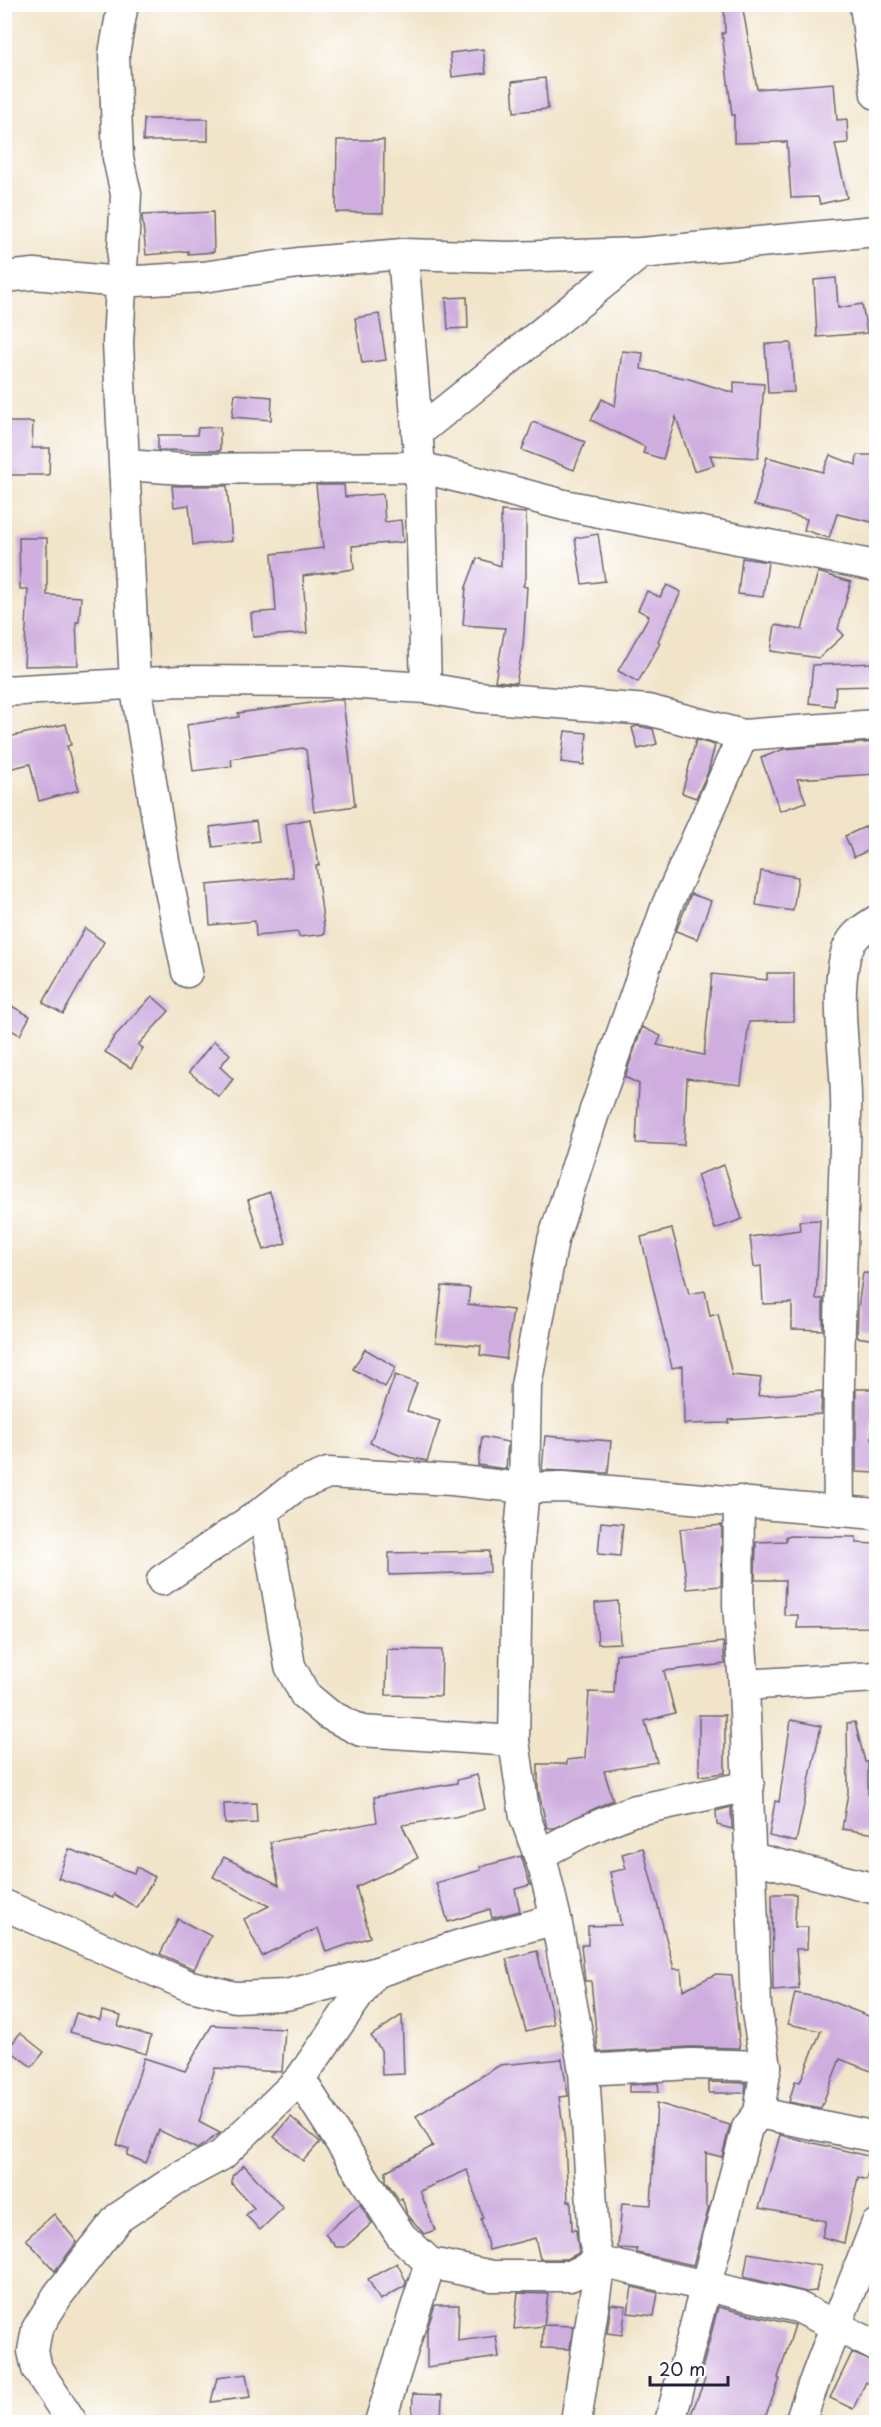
<svg xmlns="http://www.w3.org/2000/svg" width="881" height="2427" font-family="'Playpen Sans',sans-serif">
	<rect width="100%" height="100%" fill="#fff"/>
	<filter id="ink" filterUnits="userSpaceOnUse"><feTurbulence type="fractalNoise" baseFrequency=".0167" numOctaves="2"/><feDisplacementMap in="SourceGraphic" scale="12" xChannelSelector="R" yChannelSelector="G"/><feConvolveMatrix kernelMatrix="1 2 1 2 8 2 1 2 1" color-interpolation-filters="sRGB"/></filter>
	<filter id="wash" filterUnits="userSpaceOnUse"><feTurbulence type="fractalNoise" baseFrequency=".008" numOctaves="4" result="noise"/><feDisplacementMap in="SourceGraphic" scale="24" xChannelSelector="R" yChannelSelector="G"/><feGaussianBlur stdDeviation="1.35" result="paint"/><feColorMatrix in="noise" values="0 0 0 0 0 0 0 0 0 0 0 0 0 0 0 0 0 1.4 0 .05"/><feComposite in="paint" operator="in"/></filter>
	<g filter="url(#wash)">
		<rect width="100%" height="100%" fill="#f1e4c9"/>
		<g id="blocks">
			<!-- building -->
			<g fill="#cfaedf">
				<polygon points="724,4 742,4 757,89 834,83 837,120 847,119 848,143 835,144 847,198 820,204 818,197 791,198 787,142 734,143 734,115 732,115 722,33 725,33"/>
				<polygon points="483,49 486,73 452,77 450,53"/>
				<polygon points="545,78 548,109 514,112 512,82"/>
				<polygon points="144,119 208,119 208,141 143,141"/>
				<polygon points="337,140 384,140 383,213 336,212"/>
				<polygon points="213,212 214,252 188,254 188,251 146,255 142,215"/>
				<polygon points="836,278 838,308 862,304 867,333 817,337 814,280"/>
				<polygon points="467,297 468,328 448,329 446,298"/>
				<polygon points="379,314 386,360 362,363 355,318"/>
				<polygon points="791,343 794,392 768,393 765,344"/>
				<polygon points="622,351 643,353 641,369 689,379 734,393 734,382 764,384 758,458 710,455 714,465 694,471 676,417 663,459 643,453 645,447 591,420 602,399 615,406"/>
				<polygon points="235,394 272,397 271,420 232,417"/>
				<polygon points="7,422 33,422 32,448 50,448 49,475 6,475"/>
				<polygon points="533,422 585,442 574,470 522,450"/>
				<polygon points="220,427 220,451 158,450 158,435 197,435 198,428"/>
				<polygon points="830,455 856,465 857,455 876,455 876,523 837,514 829,538 804,530 807,519 754,505 767,457 823,472"/>
				<polygon points="316,485 344,485 345,497 383,494 385,522 401,520 403,542 352,546 354,569 303,576 307,633 253,637 251,613 276,611 272,554 323,548"/>
				<polygon points="172,486 227,486 232,541 193,545 189,505 174,507"/>
				<polygon points="501,511 526,513 526,578 523,586 527,587 523,646 516,683 495,681 505,628 463,625 466,587 477,558 501,566"/>
				<polygon points="598,534 605,581 582,584 575,538"/>
				<polygon points="19,538 47,538 47,595 81,597 79,622 76,622 78,665 24,666 28,589 20,589"/>
				<polygon points="742,558 768,562 763,597 738,594"/>
				<polygon points="818,572 851,582 838,629 844,635 819,658 771,651 775,625 802,630"/>
				<polygon points="667,585 681,592 658,641 660,643 638,682 618,671 649,616 638,610 647,591 660,597"/>
				<polygon points="876,663 876,686 836,687 834,706 809,703 813,665"/>
				<polygon points="333,700 343,700 355,806 314,812 306,750 302,748 231,759 232,766 193,771 187,725 239,717 238,713"/>
				<polygon points="66,724 71,745 67,746 79,790 39,801 30,764 4,770 4,738"/>
				<polygon points="637,726 653,729 657,744 638,749 632,728"/>
				<polygon points="565,731 587,733 584,765 561,762"/>
				<polygon points="696,740 715,745 708,772 696,798 682,793"/>
				<polygon points="876,742 876,774 797,779 806,802 780,811 761,758 784,749"/>
				<polygon points="310,819 319,865 316,866 325,934 299,937 298,932 256,936 255,921 210,925 207,885 293,877 286,824"/>
				<polygon points="256,821 259,841 213,847 210,827"/>
				<polygon points="876,822 876,847 854,857 845,836"/>
				<polygon points="761,871 798,877 793,911 756,905"/>
				<polygon points="691,894 711,901 697,939 676,931"/>
				<polygon points="85,928 104,942 63,1014 43,1003"/>
				<polygon points="767,973 794,973 794,1021 749,1022 741,1085 687,1078 684,1145 636,1143 639,1084 625,1077 642,1027 661,1036 657,1045 704,1055 712,974 767,980"/>
				<polygon points="152,996 169,1011 138,1045 143,1048 131,1068 105,1052 114,1037"/>
				<polygon points="4,1002 30,1016 20,1035 4,1026"/>
				<polygon points="214,1041 230,1054 220,1067 233,1079 219,1097 189,1072"/>
				<polygon points="724,1165 742,1219 715,1229 697,1175"/>
				<polygon points="270,1192 286,1243 264,1250 248,1200"/>
				<polygon points="820,1220 816,1299 823,1299 823,1330 792,1329 792,1303 763,1304 761,1266 754,1267 750,1237 800,1230 799,1221"/>
				<polygon points="672,1229 689,1294 705,1291 710,1316 718,1314 732,1375 761,1378 758,1396 822,1391 821,1414 729,1420 729,1423 684,1424 683,1366 672,1368 641,1237"/>
				<polygon points="863,1273 876,1274 876,1340 857,1337 858,1308"/>
				<polygon points="442,1286 470,1288 468,1304 513,1310 506,1359 480,1355 481,1346 436,1342"/>
				<polygon points="365,1349 396,1367 385,1387 353,1369"/>
				<polygon points="395,1375 417,1383 407,1411 440,1421 427,1461 399,1455 370,1443"/>
				<polygon points="856,1389 873,1389 872,1440 876,1440 876,1473 856,1472"/>
				<polygon points="545,1436 611,1441 608,1473 542,1470"/>
				<polygon points="482,1437 508,1442 506,1469 478,1465"/>
				<polygon points="601,1522 623,1524 620,1556 598,1554"/>
				<polygon points="722,1525 721,1586 687,1589 680,1529"/>
				<polygon points="786,1536 856,1537 856,1543 876,1544 876,1627 797,1628 798,1615 784,1615 785,1580 755,1580 756,1542 786,1541"/>
				<polygon points="489,1551 490,1572 389,1575 389,1553"/>
				<polygon points="618,1601 620,1643 598,1644 595,1603"/>
				<polygon points="723,1642 725,1664 664,1671 675,1713 645,1721 657,1762 604,1771 613,1800 554,1828 547,1828 538,1789 538,1764 567,1764 567,1760 585,1758 589,1692 614,1693 616,1654"/>
				<polygon points="387,1649 442,1650 441,1696 386,1695"/>
				<polygon points="699,1715 725,1715 725,1773 699,1776"/>
				<polygon points="791,1720 821,1726 796,1842 769,1836 775,1801 779,1802"/>
				<polygon points="855,1722 865,1762 868,1762 868,1794 876,1796 876,1834 842,1829 848,1793 847,1723"/>
				<polygon points="477,1775 485,1809 455,1817 402,1825 418,1858 356,1887 370,1937 326,1952 318,1928 262,1956 244,1919 269,1906 213,1877 224,1857 279,1885 270,1842 377,1822 374,1797 457,1783 457,1780"/>
				<polygon points="256,1803 257,1823 225,1824 224,1804"/>
				<polygon points="731,1807 732,1829 717,1825 716,1811"/>
				<polygon points="643,1848 674,1969 681,1969 683,1990 716,1974 732,1975 740,2048 690,2047 598,2052 591,1981 585,1981 581,1945 588,1945 588,1926 621,1925 610,1872 626,1869 622,1854"/>
				<polygon points="69,1849 134,1873 137,1867 155,1877 137,1908 114,1894 113,1898 58,1878"/>
				<polygon points="521,1856 530,1885 515,1889 520,1911 492,1918 490,1909 448,1922 436,1883 481,1870 480,1867"/>
				<polygon points="772,1894 796,1894 795,1927 808,1927 807,1949 796,1949 799,1989 773,1991"/>
				<polygon points="178,1919 211,1936 194,1969 160,1954"/>
				<polygon points="537,1951 554,2024 526,2031 506,1959"/>
				<polygon points="795,1993 825,1999 876,2019 876,2073 840,2059 821,2108 789,2102 795,2081 800,2082 821,2031 788,2024"/>
				<polygon points="102,2011 121,2016 118,2026 151,2036 146,2054 70,2032 76,2013 100,2020"/>
				<polygon points="402,2015 404,2074 382,2075 381,2050 371,2036"/>
				<polygon points="212,2025 285,2029 282,2072 215,2068 199,2122 220,2133 197,2149 159,2130 146,2163 127,2155 129,2149 117,2145 144,2058 185,2071"/>
				<polygon points="20,2033 44,2052 32,2067 8,2049"/>
				<polygon points="562,2059 568,2096 559,2097 565,2142 568,2201 571,2201 572,2230 576,2230 579,2253 566,2259 540,2259 535,2238 489,2250 481,2219 483,2218 467,2170 420,2191 435,2230 424,2234 407,2214 402,2198 399,2200 386,2181 386,2171 433,2146 416,2116 500,2065"/>
				<polygon points="709,2082 746,2083 745,2093 709,2093"/>
				<polygon points="658,2083 659,2092 629,2092 629,2085"/>
				<polygon points="657,2103 730,2125 722,2157 706,2153 706,2206 709,2207 693,2265 637,2253 637,2249 618,2248 622,2203 651,2205"/>
				<polygon points="291,2117 320,2142 303,2161 274,2137"/>
				<polygon points="780,2135 872,2157 866,2180 858,2177 844,2243 822,2237 826,2221 759,2208"/>
				<polygon points="244,2165 283,2208 260,2230 246,2215 254,2208 232,2184 232,2176"/>
				<polygon points="360,2204 372,2223 345,2247 336,2247 325,2234"/>
				<polygon points="54,2214 77,2242 55,2271 26,2239"/>
				<polygon points="748,2253 821,2266 816,2291 806,2292 744,2277"/>
				<polygon points="397,2263 406,2281 405,2286 380,2300 368,2279"/>
				<polygon points="632,2287 658,2293 654,2316 628,2313"/>
				<polygon points="518,2293 548,2294 544,2325 573,2326 570,2349 542,2348 543,2326 514,2329"/>
				<polygon points="611,2304 626,2306 622,2335 607,2333"/>
				<polygon points="435,2305 459,2305 458,2341 496,2336 499,2357 427,2367 427,2329"/>
				<polygon points="718,2307 795,2325 778,2378 780,2379 763,2422 688,2422 705,2379 700,2377"/>
				<polygon points="852,2353 876,2363 876,2389 866,2382 853,2409 830,2398"/>
				<polygon points="246,2374 250,2397 211,2402 217,2378"/>
				<polygon points="413,2394 442,2395 441,2422 412,2422"/>
			</g>
		</g>
	</g>
	<g filter="url(#ink)">
		<use href="#blocks" fill-opacity="0" stroke="#6a666d" stroke-width="1.5"/>
		<g fill="none" stroke-linecap="round" stroke-linejoin="round">
			<defs>
				<g id="minor">
					<polyline points="123,4 114,54 118,158 126,194 118,343 135,683 164,861 187,972"/>
					<polyline points="865,4 876,94"/>
					<polyline points="403,254 420,467 426,688"/>
					<polyline points="4,277 34,274 120,282 203,277 298,263 403,254 508,257 641,253 876,231"/>
					<polyline points="417,433 641,253"/>
					<polyline points="125,465 183,469 420,467 564,505 876,566"/>
					<polyline points="4,691 181,681 329,682 426,688 479,697 648,710 743,735 876,725"/>
					<polyline points="739,1501 738,1605 744,1685 756,2007 766,2066 759,2113 876,2137"/>
					<polyline points="264,1511 290,1666 305,1695 328,1714 361,1731 514,1741"/>
					<path d="M839 1511C837 1379 842 1247 846 1115 848 1065 834 1005 845 957 849 938 861 930 876 921"/>
					<polyline points="162,1580 264,1511 296,1486 328,1473 452,1480 524,1488 564,1487 876,1514"/>
					<polyline points="744,1685 876,1677"/>
					<polyline points="539,1855 582,1832 632,1811 749,1786"/>
					<polyline points="752,1858 876,1889"/>
					<polyline points="4,1905 187,1985 235,1997 286,1995 374,1973"/>
					<polyline points="584,2070 691,2064 766,2066"/>
					<polyline points="300,2079 401,2236 430,2263 492,2276 570,2276 600,2262 798,2307 876,2346"/>
					<polyline points="72,2422 37,2369 33,2351 37,2329 58,2295 118,2218 175,2180 222,2155 262,2116 300,2079 374,1973 460,1945 556,1919"/>
					<polyline points="380,2422 430,2263"/>
					<polyline points="576,2422 600,2262 594,2241 584,2070 556,1919 544,1869 525,1817 514,1741 517,1564 524,1488 526,1386 553,1240 594,1113 667,905 743,735"/>
					<polyline points="670,2422 747,2128 759,2113"/>
					<path d="M800 2422C822 2355 851 2291 876 2225"/>
				</g>
			</defs>
			<!-- minor casing -->
			<use href="#minor" stroke="#6a666d" stroke-width="33"/>
			<!-- minor -->
			<use href="#minor" stroke="#fff" stroke-width="30"/>
		</g>
	</g>
	<!-- margin -->
	<rect width="881" height="2427" fill="none" stroke="#fff" stroke-width="24"/>
	<!-- scale -->
	<path d="M650 2376v9h78v-9" fill="none" stroke="#22223b" stroke-width="3"/>
	<text x="659" y="2376" font-size="18" fill="#22223b" stroke="#ffffff" stroke-width="4.5" paint-order="stroke">20 m</text>
</svg>
